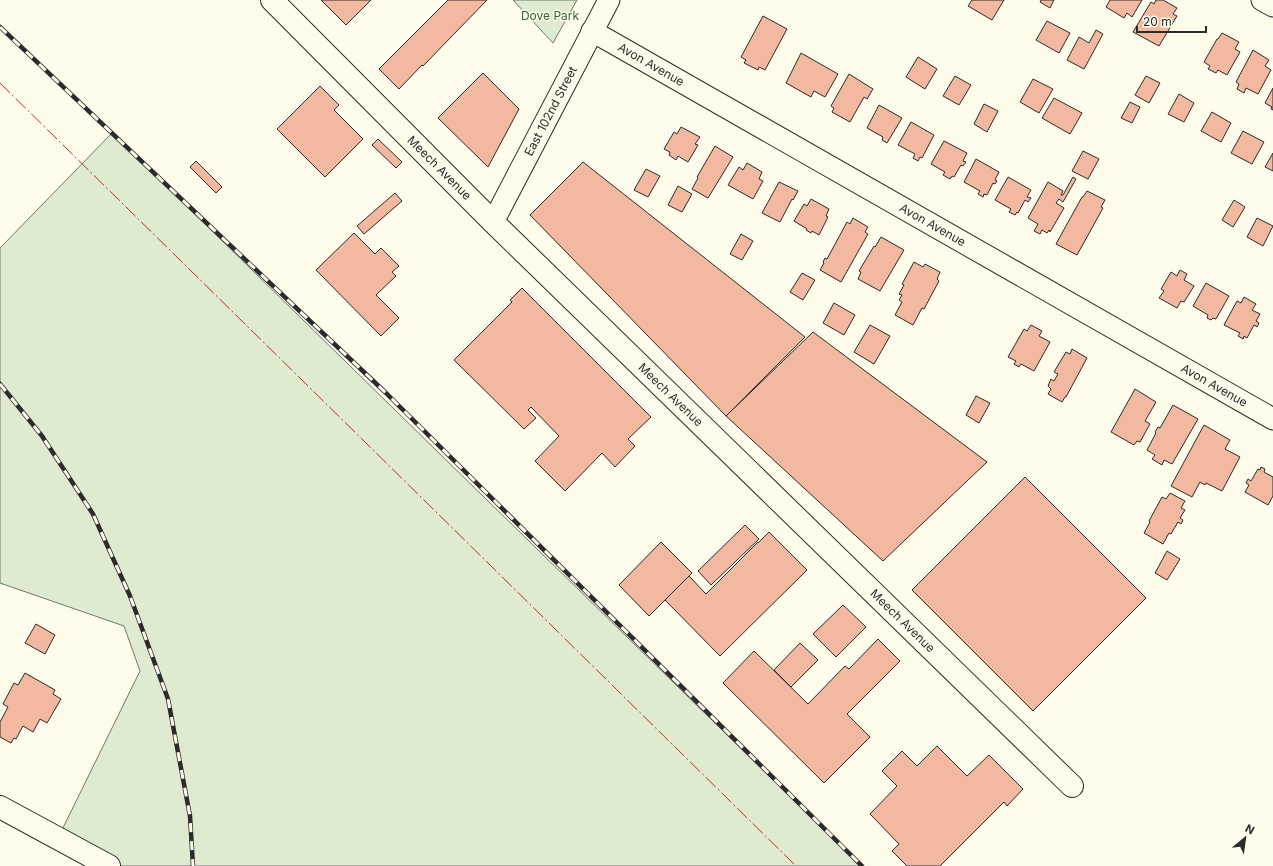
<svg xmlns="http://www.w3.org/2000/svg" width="1273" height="866" font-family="Inter,sans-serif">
	<rect width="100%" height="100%" fill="#fdfbea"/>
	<!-- green -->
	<g fill="#deebd1" stroke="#74746e">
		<polygon points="513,0 577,0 553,43"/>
		<polygon points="112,133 861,866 109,866 58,838 140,671 124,626 0,583 0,248"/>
	</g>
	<!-- building -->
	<g fill="#f2b8a0" stroke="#2b2b2b">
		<polygon points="321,0 371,0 346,25"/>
		<polygon points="448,0 487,0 423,66 422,65 399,89 379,69"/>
		<polygon points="972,0 1004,0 992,20 968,6"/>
		<polygon points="1041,0 1054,0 1050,8 1040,2"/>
		<polygon points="1110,0 1142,0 1132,17 1127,13 1124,18 1106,7"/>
		<polygon points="1156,0 1163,0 1177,8 1173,14 1177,16 1159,46 1133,32 1151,2 1154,4"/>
		<polygon points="763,16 787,29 765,70 759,67 758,70 744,63 746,60 741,57"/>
		<polygon points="1047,21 1070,33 1059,53 1036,40"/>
		<polygon points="1096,30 1103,34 1084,69 1067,60 1079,37 1089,43"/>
		<polygon points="1222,33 1239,42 1235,49 1240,52 1227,75 1218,70 1216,73 1208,69 1210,66 1204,62 1217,39 1218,39"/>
		<polygon points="1253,50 1269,60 1265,66 1271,70 1258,94 1246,88 1244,93 1237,89 1239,84 1236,82"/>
		<polygon points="801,53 838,74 825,97 814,91 811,97 786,83"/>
		<polygon points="918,57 937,69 925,89 906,77"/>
		<polygon points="483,73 519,109 488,167 438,118"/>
		<polygon points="849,74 873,89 867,99 864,97 850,122 832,112 834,108 831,106"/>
		<polygon points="955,76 971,85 959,105 943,96"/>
		<polygon points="1146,76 1160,83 1149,103 1135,95"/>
		<polygon points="1033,79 1053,89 1039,113 1020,102"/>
		<polygon points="320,86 339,105 334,110 363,139 325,177 277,129"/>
		<polygon points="1273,88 1273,110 1271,109 1272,107 1265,103"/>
		<polygon points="1179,94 1194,103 1184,122 1168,114"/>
		<polygon points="1054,98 1082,113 1070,134 1042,118"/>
		<polygon points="1130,102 1140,107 1132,123 1121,118"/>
		<polygon points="984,104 998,111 987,132 974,124"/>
		<polygon points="879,105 902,118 887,143 882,140 883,137 867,128"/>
		<polygon points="1212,112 1231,123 1221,142 1201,131"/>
		<polygon points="911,122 934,135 922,158 920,157 918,161 913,158 915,154 898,145"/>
		<polygon points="681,127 700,137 695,144 698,145 688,162 678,156 676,160 669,155 670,152 664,149 674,132 677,134"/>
		<polygon points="1243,131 1264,142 1252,164 1231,153"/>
		<polygon points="378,139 402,162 396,168 372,145"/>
		<polygon points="944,141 967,153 963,161 966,162 963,166 961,165 954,177 952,176 950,179 943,175 945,172 931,164"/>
		<polygon points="715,146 733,157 708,198 692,189 698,178 697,177"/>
		<polygon points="1083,151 1099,159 1088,179 1072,171"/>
		<polygon points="1273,153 1273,171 1265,167"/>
		<polygon points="976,159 999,172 995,180 997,181 995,184 993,183 987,195 984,194 983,197 978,194 980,191 964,182"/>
		<polygon points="196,161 222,187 216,193 190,167"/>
		<polygon points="583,162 805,337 726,416 530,215"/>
		<polygon points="747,163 762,172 759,179 763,181 753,199 728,185 739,167 743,170"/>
		<polygon points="646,169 660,176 648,197 634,190"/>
		<polygon points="1008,177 1031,190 1027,197 1031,198 1028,202 1025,200 1018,213 1017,212 1015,215 1009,212 1011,209 995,200"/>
		<polygon points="1073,177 1076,179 1063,202 1059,199 1056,203 1064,208 1050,232 1049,230 1047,233 1042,230 1040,234 1034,231 1038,224 1028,218 1048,182 1063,191 1061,195 1063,195"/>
		<polygon points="779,182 798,191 793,200 792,199 780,222 762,213"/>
		<polygon points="678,186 692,194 682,212 668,205"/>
		<polygon points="1087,191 1105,200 1101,207 1103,208 1077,255 1056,244 1082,197 1083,197"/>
		<polygon points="395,193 402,201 364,234 357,226"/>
		<polygon points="811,199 829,209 826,216 828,217 819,235 812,231 811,233 806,230 807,229 794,221 804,204 807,206"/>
		<polygon points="1234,200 1245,207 1233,227 1222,220"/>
		<polygon points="853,218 868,227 865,232 868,234 841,282 820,270 824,263 823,262 825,258 827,259 847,222 850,224"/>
		<polygon points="1257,218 1273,226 1263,246 1247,237"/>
		<polygon points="354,233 375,254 381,248 399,266 392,272 396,276 376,295 399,318 381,336 316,270"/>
		<polygon points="741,234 753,241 742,260 730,254"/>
		<polygon points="881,237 904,250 880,291 858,279 861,272 859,271 874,246 875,247"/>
		<polygon points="914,262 923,267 925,264 940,272 937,279 939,281 924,309 922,308 913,325 895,315 902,302 899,300 902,295 899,294 904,285 902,284"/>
		<polygon points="1180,270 1187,274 1184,280 1194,286 1184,302 1181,301 1177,308 1159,298 1164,291 1161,289 1171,272 1177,276"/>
		<polygon points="802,273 815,280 803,300 790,292"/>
		<polygon points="1206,283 1229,296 1216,319 1213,318 1211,320 1207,318 1208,315 1193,306"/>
		<polygon points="522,288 651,417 628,439 635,446 615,467 602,453 565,491 535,461 559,436 531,407 528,410 536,418 524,429 454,360 512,302 510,300"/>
		<polygon points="1244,297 1256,304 1252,310 1260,314 1256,321 1259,323 1257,327 1254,325 1247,338 1244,336 1243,339 1238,336 1240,333 1224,325 1237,301 1241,303"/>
		<polygon points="834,303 855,315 844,335 823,323"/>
		<polygon points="870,325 890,336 874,364 854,352"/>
		<polygon points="1031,325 1042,331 1039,336 1050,342 1034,371 1021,364 1019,367 1014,364 1016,361 1008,357 1024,329 1027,331"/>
		<polygon points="813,332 987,462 883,561 726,416"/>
		<polygon points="1072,349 1087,358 1066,397 1065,397 1062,402 1048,394 1051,389 1048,386 1051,379 1054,381 1058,374 1054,372 1066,352 1070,354"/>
		<polygon points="1135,389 1156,402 1145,421 1150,424 1140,442 1137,441 1134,445 1111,432"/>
		<polygon points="976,396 990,403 979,423 966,415"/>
		<polygon points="1173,405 1198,419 1172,464 1164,460 1162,465 1152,459 1155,455 1147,450 1156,433 1155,432 1158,427 1160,428"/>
		<polygon points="1204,425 1230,440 1225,449 1240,457 1222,491 1206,483 1205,485 1200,482 1192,497 1171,486"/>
		<polygon points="1261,467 1265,469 1264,472 1273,477 1273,496 1268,505 1245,492 1249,485 1246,483 1248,479 1251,481 1258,469 1260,470"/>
		<polygon points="1025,477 1146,598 1033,711 912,590"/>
		<polygon points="1170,493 1185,501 1181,508 1185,510 1180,518 1183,520 1181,524 1178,522 1171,534 1169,533 1163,544 1144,533 1150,522 1149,521 1162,497 1166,499"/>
		<polygon points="745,525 759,539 711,585 698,571"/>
		<polygon points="769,532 807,570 720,656 665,600 689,576 706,594 758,542 758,543"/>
		<polygon points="661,542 692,573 649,616 619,585"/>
		<polygon points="1167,551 1180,559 1167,580 1155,573"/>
		<polygon points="843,605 866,627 836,657 813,634"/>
		<polygon points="36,624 55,635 45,654 25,643"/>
		<polygon points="878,639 900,661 847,714 870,737 824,783 723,683 754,651 808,704 845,666 849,669"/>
		<polygon points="800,643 818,660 791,687 774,670"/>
		<polygon points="25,673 55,690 53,694 61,699 47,723 40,719 33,732 23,726 16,739 14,738 11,743 0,737 0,722 8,707 3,704 14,683 18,685"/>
		<polygon points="937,746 967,776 989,755 1023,789 1007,806 1004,802 940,866 907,866 892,851 899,844 870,814 897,786 882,771 902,751 917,766"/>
	</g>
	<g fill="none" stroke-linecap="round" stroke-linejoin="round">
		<defs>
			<g id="minor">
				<polyline points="1262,0 1273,6"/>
				<path id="s1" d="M592 31 1273 419"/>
				<path id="s2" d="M493 222 609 0"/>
			</g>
			<g id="tertiary">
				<path id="s3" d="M272 0 493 222 1072 786"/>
			</g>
			<polyline id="secondary" points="0,807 109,866"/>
		</defs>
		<!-- minor casing -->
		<use href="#minor" stroke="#2b2b2b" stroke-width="23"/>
		<!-- tertiary casing -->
		<use href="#tertiary" stroke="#2b2b2b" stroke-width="24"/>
		<!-- secondary casing -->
		<use href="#secondary" stroke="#2b2b2b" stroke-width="24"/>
		<!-- minor -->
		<use href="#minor" stroke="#fdfbea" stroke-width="21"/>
		<!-- tertiary -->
		<use href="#tertiary" stroke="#fdfbea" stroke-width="22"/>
		<!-- secondary -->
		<use href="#secondary" stroke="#fdfbea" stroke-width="22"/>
		<defs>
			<g id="rail">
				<polyline points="0,27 386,393 862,866"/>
				<polyline points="0,384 42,436 93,514 130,596 168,699 190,816 193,866"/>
			</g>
		</defs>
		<!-- rail casing -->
		<use href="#rail" stroke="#2b2b2b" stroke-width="4.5"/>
		<!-- rail -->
		<use href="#rail" stroke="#fdfbea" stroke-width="3" stroke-dasharray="9" stroke-linecap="butt"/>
		<!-- power -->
		<polyline stroke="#c62828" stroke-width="1" stroke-dasharray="14 3 2 3" stroke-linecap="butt" points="0,83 796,866"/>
	</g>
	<g text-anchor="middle" stroke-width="3" stroke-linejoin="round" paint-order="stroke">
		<!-- park labels -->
		<g font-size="12" fill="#34623c" stroke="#fdfbea">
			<text x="550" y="20">Dove Park</text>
		</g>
		<!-- street labels -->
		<g font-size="12" fill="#2b2b2b" stroke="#fdfbea">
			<text dy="4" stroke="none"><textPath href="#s1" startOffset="68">Avon Avenue</textPath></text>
			<text dy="4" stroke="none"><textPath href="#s2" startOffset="125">East 102nd Street</textPath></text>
			<text dy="4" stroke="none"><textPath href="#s3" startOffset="237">Meech Avenue</textPath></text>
			<text dy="4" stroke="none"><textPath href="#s1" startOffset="392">Avon Avenue</textPath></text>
			<text dy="4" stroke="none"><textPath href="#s1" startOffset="716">Avon Avenue</textPath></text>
			<text dy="4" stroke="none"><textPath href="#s3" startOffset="561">Meech Avenue</textPath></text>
			<text dy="4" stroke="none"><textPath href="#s3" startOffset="885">Meech Avenue</textPath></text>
		</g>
	</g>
	<!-- north arrow -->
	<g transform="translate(1245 838) rotate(29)" stroke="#fdfbea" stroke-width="3" paint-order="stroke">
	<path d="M0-3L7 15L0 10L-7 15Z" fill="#2b2b2b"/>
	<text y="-6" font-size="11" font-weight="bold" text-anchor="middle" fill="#2b2b2b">N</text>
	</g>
	<!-- scale -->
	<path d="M1137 26v6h69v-6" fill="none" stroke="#2b2b2b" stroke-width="2"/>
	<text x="1143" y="26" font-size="12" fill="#2b2b2b" stroke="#fdfbea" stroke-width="3" paint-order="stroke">20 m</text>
</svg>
